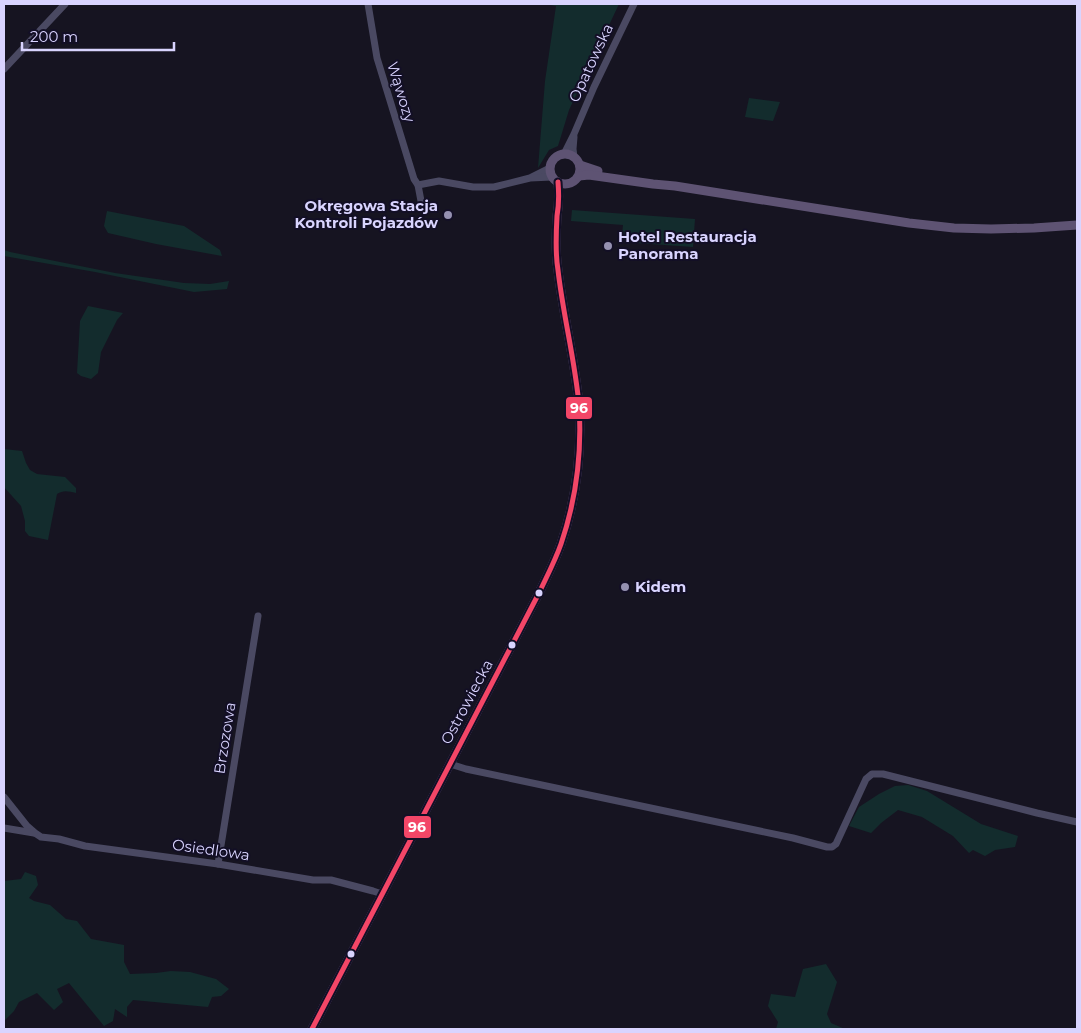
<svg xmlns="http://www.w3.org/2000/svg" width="1081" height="1033" font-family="Montserrat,sans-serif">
	<rect width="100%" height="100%" fill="#161421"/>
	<!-- green -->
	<g fill="#132c2d">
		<polygon points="545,4 619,4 569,110 558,146 549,150 538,168 545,81 556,6"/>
		<polygon points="749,98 780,102 773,121 745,117"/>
		<polygon points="572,210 695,219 693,247 636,243 636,236 622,235 623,225 571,221"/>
		<polygon points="107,211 184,226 220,250 222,256 156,244 108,233 104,226"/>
		<polygon points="4,250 10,252 115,273 184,283 210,284 229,281 227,289 194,292 95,272 4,256"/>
		<polygon points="88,306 123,313 117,320 101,352 98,373 91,379 81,376 77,373 80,321"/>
		<path d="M4 449 22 451 26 463 30 470 37 474 65 477 76 488V493C68 491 63 490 57 494L48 540 29 536 25 531V521L21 506 4 487Z"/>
		<polygon points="908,785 927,791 981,824 1018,836 1015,847 995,850 985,856 973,850 969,853 953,836 922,817 898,810 881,823 871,833 849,826 859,807 879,794 895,786"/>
		<polygon points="25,872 36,876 38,885 29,898 34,901 50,905 66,919 77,921 91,939 124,945 124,962 130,974 156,973 171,971 190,972 216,979 229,989 221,996 212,997 208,1007 133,1000 127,1007 127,1017 115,1009 113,1021 104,1026 69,983 57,989 63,1002 54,1010 37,993 19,1002 14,1011 4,1021 4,881 21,879"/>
		<polygon points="826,964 837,982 827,1014 831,1023 845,1029 776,1029 778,1022 768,1006 771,994 795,997 803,969"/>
	</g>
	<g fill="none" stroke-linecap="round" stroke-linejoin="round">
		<!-- minor -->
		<g stroke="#4a4962" stroke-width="7">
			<polyline points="368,4 377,58 414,179 418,185 421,201"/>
			<polyline points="4,69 65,4"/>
			<polyline points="574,137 573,149 574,157"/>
			<polyline points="564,154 574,134 594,87 634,4"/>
			<polyline points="532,177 550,168"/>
			<polyline points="418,185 439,181 473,187 494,187 530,178 552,177"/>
			<polyline points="450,764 466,769 793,838 827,847 832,847 836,844 866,779 872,774 883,774 1037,813 1077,822"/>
			<polyline points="4,797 27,826 35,833 41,837 59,839 85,846 218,864 313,880 331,880 373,891 382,894"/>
			<polyline points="4,828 34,833"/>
			<polyline points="218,864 258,616"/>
		</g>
		<!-- major -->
		<g stroke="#5e5373" stroke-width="9">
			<circle cx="565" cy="169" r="15"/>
			<polyline points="580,165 598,171"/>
			<polyline points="579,176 589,175 653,184 675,186 909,223 954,228 991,229 1034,228 1077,225"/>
			<path d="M312 1029 539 593C547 576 555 561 561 544 576 500 582 451 579 405 575 360 563 315 558 270 555 253 556 234 557 216 559 205 559 194 558 182"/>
		</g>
		<defs>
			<path id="bus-1" d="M312 1029 539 593C547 576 555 561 561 544 576 500 582 451 579 405 575 360 563 315 558 270 555 253 556 234 557 216 559 205 559 194 558 182"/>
		</defs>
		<!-- bus-1 casing -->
		<use href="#bus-1" stroke="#130f26" stroke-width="9"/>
		<!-- bus-1 -->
		<use href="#bus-1" stroke="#f34667" stroke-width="5"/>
	</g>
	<!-- markers -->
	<g fill="#9591b1" stroke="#130f26" stroke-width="2">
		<circle cx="448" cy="215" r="5"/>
		<circle cx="608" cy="246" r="5"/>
		<circle cx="625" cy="587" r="5"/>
	</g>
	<g fill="#d9d4ff" stroke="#130f26" stroke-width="2">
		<circle cx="539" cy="593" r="4.5"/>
		<circle cx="512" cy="645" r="4.5"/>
		<circle cx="351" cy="954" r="4.5"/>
	</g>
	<g text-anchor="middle" stroke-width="4" stroke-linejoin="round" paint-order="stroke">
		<!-- street labels -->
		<g font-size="15" fill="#d9d4ff" stroke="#130f26">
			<text transform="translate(591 63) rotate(-65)" y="5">Opatowska</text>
			<text transform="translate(401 92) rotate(73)" y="5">Wąwozy</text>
			<text transform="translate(467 702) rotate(-62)" y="5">Ostrowiecka</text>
			<text transform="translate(225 738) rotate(-81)" y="5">Brzozowa</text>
			<text transform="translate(211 850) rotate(8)" y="5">Osiedlowa</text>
		</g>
		<!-- poi labels -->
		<g font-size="15" font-weight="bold" fill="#d9d4ff" stroke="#130f26" text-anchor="start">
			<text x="438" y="211" text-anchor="end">Okręgowa Stacja<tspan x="438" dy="17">Kontroli Pojazdów</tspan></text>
			<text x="618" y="242">Hotel Restauracja<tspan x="618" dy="17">Panorama</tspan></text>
			<text x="635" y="592">Kidem</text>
		</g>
	</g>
	<g stroke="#130f26" stroke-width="2">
		<rect x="565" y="396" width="28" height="24" rx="5" fill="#f34667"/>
		<rect x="403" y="815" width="29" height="24" rx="5" fill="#f34667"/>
	</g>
	<g font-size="14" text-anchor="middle" font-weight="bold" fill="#fff">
		<text x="579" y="413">96</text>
		<text x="417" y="832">96</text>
	</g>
	<!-- border -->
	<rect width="1081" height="1033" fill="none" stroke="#d9d4ff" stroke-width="10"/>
	<!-- scale -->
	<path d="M22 42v8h152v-8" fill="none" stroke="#d9d4ff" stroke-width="2.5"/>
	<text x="30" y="42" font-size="15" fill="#d9d4ff" stroke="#130f26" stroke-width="4" paint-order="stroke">200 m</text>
</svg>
